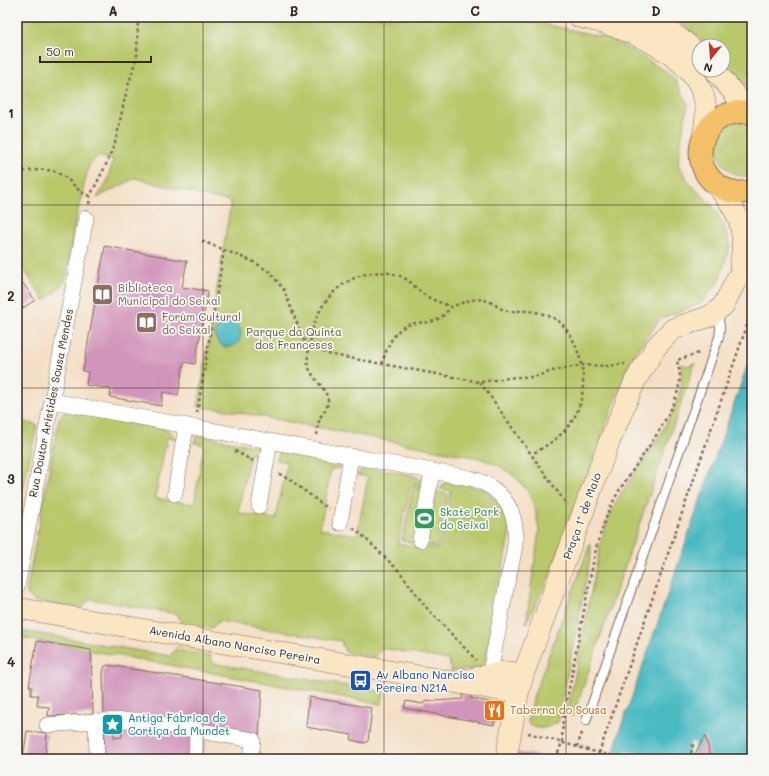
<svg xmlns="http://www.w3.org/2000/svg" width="769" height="776" font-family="Mali,sans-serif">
	<rect width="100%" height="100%" fill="#f6f6f2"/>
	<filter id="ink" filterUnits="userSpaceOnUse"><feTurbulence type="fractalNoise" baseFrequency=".025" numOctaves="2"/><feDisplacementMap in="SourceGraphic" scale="8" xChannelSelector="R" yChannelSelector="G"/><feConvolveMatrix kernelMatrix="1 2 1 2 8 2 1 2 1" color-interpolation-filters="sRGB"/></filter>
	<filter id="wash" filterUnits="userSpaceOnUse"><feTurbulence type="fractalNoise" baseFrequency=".012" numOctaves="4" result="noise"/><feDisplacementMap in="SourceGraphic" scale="16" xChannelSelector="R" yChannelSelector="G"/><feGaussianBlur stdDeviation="0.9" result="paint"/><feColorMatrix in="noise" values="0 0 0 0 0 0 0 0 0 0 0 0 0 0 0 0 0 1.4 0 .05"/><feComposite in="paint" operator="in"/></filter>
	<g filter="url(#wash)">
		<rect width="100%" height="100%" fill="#f4dfc6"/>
		<!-- green -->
		<g fill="#b8c86b" stroke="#7a7944">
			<polygon points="17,17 511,17 608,38 639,55 666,71 676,81 688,104 682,134 678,164 690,184 712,205 723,223 730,245 719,282 700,304 660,319 631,359 561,545 548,580 526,623 539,531 535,508 528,492 517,478 498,465 479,458 221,409 198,407 231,201 211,198 135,178 97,198 107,182 113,160 98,156 89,165 73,231 66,281 45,301 17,259"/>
			<polygon points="671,17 752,17 752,91 742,82 723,59 723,46 710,46 685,26"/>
			<path d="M752 122V175C727 182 707 151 723 131 726 128 729 124 733 123 739 122 746 122 752 122Z"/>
			<path d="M695 363 573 716 567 715 600 546C604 530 609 514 617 500 635 468 693 402 680 364L687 366Z"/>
			<polygon points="66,411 168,430 176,438 167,438 155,498 194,504 204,445 194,443 196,437 202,436 255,446 261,451 260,456 250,454 238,513 276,519 287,462 276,460 279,453 287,451 336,460 341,468 331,469 320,529 357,535 368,477 357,475 361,470 367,467 413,475 421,480 422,486 411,484 398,544 439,549 451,491 440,489 445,482 471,486 485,490 503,507 510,530 485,663 474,669 451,671 449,660 382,648 375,658 345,652 341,641 219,621 212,628 182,624 177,614 90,599 82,608 34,601 26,593 59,418"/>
			<polygon points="17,420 37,425 22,493 17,492"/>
			<polygon points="413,487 448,494 437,547 402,541"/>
			<path d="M590 544 591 548V554L558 722C549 727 539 732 529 724L528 721 534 695Z"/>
			<polygon points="17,630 170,656 175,650 210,656 212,663 384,692 382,704 380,704 17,637"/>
		</g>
		<!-- sand -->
		<polygon fill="#eeda9e" stroke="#94825e" points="177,646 208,651 210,656 175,650"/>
		<!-- water -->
		<g fill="#4ab9c2" stroke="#427270">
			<circle cx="228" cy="334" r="13"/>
			<polygon points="752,352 752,759 655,759 655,756 624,752 624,754 614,752 620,729 629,705"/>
		</g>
		<!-- pier -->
		<g fill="#f4dfc6">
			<polygon points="691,742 695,743 692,759 688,759"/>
			<polygon points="612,751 624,754 625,751 655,756 655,759 657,759 626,754 624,756 613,754"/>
		</g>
		<g id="blocks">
			<!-- building -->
			<g fill="#d194ba">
				<polygon points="105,246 187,261 182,287 208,291 195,364 184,362 178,395 163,392 161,406 110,397 111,389 86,385 88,372 83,371"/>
				<polygon points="17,275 35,300 17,312"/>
				<polygon points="37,641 91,650 93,714 48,716 49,707 37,706 38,695 31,695 31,686 29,686"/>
				<polygon points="108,665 262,690 259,735 139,715 104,716 103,672 105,666"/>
				<polygon points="462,695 471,695 471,698 498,704 494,725 404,708 406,701 423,704 426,700 434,701 463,699"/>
				<polygon points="309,697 372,708 368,741 365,743 351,740 352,735 306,727"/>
				<polygon points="104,726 114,726 114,738 122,737 122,726 194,735 193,759 105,759"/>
				<polygon points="27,731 47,733 45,759 23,759"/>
				<polygon points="705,736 708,746 710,759 694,759 696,752"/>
				<polygon points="518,752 543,757 542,759 517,759"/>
			</g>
		</g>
	</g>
	<g filter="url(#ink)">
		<use href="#blocks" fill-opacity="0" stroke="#7c6959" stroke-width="1"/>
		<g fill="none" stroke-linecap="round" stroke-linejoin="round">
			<defs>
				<path id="lane" d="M586 721 719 337C721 327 720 321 716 312"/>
				<g id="street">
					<path d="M52 401 470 478C492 484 509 498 514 521 519 542 510 567 506 588 500 620 494 652 488 684"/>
					<polyline points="175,494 186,426"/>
					<polyline points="259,506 270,441"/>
					<polyline points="340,523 351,456"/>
					<polyline points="420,540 432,471"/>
					<polyline points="17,587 86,218"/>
					<polyline points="96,721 137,720 253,740 251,759"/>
					<polyline points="47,725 96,721 97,759"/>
					<polyline points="196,759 197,730"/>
				</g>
				<g id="secondary">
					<path d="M579 17C619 25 686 50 702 92 708 106 706 121 703 137"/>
					<path d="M642 17C662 26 683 39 699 54"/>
					<polyline points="715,70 749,112"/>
					<path d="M715 184C739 210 747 230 740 266"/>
					<polyline points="17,608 518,693"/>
					<polyline points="468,679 504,672 510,672 523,675"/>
					<polyline points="506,759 518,693 524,672 608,445 635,381 656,347 664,338 673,329 710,316 723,306 752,249"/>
				</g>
				<path id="primary" d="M752 113C705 103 680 164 722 188 732 193 741 194 752 191"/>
			</defs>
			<!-- lane casing -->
			<use href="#lane" stroke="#7c6959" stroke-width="10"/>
			<!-- street casing -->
			<use href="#street" stroke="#7c6959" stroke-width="16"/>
			<!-- secondary casing -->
			<use href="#secondary" stroke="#7c6959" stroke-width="22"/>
			<!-- primary casing -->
			<use href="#primary" stroke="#7c6959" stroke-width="24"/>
			<!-- path -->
			<g stroke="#7c6959" stroke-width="2.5" stroke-dasharray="3 3" stroke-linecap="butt">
				<path d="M17 171C31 172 48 166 60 174 72 180 76 192 90 196"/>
				<polyline points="89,204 90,196 105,167 116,140 125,97 137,55 138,17"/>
				<polyline points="202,241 254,262 270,272 284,290 303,339 309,346 328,354 480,382 516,377 534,377 552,371 582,365 608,366 625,364"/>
				<path d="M382 364C387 346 395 325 416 323 420 322 424 323 429 322 439 321 445 314 451 307"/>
				<polyline points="480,382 567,505"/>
				<polyline points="197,413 224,250"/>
				<path d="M317 435C318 430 318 423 320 418 323 412 328 408 328 402 329 390 311 378 308 365 307 356 309 347 311 338 312 330 314 322 318 315 331 285 365 265 397 275 411 279 415 289 426 296 434 301 443 303 451 307 465 302 477 295 492 303 497 306 502 310 508 311 514 312 520 310 526 311 536 311 553 316 561 323 564 326 567 331 570 335 586 362 589 398 570 424 560 438 546 446 532 454"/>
				<polyline points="235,451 253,461"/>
				<polyline points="279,474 288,478 328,509"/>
				<polyline points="353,528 362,535 400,572 425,606 476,660"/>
				<polyline points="528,733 599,753 632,759"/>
				<polyline points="577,747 583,730"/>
				<polyline points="599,753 752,311"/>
				<path d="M556 759 562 742 563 720 596 548C602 528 608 509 619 491 637 461 678 413 680 378 680 372 678 366 677 360L699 353"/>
				<polyline points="690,759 693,744"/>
			</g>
			<!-- lane -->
			<use href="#lane" stroke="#fff" stroke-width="8"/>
			<!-- street -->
			<use href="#street" stroke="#fff" stroke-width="15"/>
			<!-- secondary -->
			<use href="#secondary" stroke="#fbe6c3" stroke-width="21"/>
			<!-- primary -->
			<use href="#primary" stroke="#f4c16a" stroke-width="22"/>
		</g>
	</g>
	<!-- grid -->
	<path fill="none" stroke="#3b2a1e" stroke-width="1" stroke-opacity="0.55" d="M203 17V759M384 17V759M566 17V759M17 205H752M17 388H752M17 571H752"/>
	<!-- icons -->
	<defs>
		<symbol id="library-square" viewBox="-11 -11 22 22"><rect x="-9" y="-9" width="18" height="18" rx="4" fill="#8d6e63" stroke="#f6f6f2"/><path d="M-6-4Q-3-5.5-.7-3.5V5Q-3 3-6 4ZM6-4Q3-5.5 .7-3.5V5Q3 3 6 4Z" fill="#fff"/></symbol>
		<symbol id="stadium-square" viewBox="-11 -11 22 22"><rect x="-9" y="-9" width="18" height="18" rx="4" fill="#2e9e5b" stroke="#f6f6f2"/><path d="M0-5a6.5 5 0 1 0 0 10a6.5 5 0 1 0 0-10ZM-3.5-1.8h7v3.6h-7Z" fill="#fff"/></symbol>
		<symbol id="bus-square" viewBox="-11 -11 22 22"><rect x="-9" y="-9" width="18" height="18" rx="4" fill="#1a4fb4" stroke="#f6f6f2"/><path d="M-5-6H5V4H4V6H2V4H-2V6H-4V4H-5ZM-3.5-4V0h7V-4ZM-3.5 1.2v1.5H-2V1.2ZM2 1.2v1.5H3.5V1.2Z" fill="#fff"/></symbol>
		<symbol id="restaurant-square" viewBox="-11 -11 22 22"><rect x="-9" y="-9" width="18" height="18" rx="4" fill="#e8710a" stroke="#f6f6f2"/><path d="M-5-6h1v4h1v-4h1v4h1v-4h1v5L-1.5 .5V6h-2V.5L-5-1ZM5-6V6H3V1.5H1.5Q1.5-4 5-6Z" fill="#fff"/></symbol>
		<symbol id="sight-square" viewBox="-11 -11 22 22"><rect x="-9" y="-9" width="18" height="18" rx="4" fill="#0f9aa8" stroke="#f6f6f2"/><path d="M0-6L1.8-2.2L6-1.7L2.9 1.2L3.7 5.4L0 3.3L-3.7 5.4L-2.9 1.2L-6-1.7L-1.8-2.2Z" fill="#fff"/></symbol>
	</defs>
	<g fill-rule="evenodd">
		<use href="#library-square" x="90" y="282" width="25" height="25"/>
		<use href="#library-square" x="134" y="310" width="25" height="25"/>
		<use href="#stadium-square" x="412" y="506" width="25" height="25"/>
		<use href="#bus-square" x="348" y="668" width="25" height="25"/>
		<use href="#restaurant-square" x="482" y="698" width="25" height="25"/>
		<use href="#sight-square" x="100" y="712" width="25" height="25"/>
	</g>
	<g text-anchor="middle" stroke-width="3.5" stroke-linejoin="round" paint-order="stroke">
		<!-- education labels -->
		<g font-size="11" fill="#785e54" stroke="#f6f6f2" text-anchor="start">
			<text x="118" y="292">Biblioteca<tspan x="118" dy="13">Municipal do Seixal</tspan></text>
			<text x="162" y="321">Forúm Cultural<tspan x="162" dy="13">do Seixal</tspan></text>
		</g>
		<!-- park labels -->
		<g font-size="11" fill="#605935" stroke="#f6f6f2">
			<text x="294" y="336">Parque da Quinta<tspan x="294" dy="13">dos Franceses</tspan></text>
		</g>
		<!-- street labels -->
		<g font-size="11" fill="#3b2a1e" stroke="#f6f6f2">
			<text transform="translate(51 403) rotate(-79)" y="4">Rua Doutor Aristides Sousa Mendes</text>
			<text transform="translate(582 516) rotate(-70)" y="4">Praça 1º de Maio</text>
			<text transform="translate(235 645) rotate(10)" y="4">Avenida Albano Narciso Pereira</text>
		</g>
		<!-- leisure labels -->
		<g font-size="11" fill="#27864d" stroke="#f6f6f2" text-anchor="start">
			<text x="440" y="516">Skate Park<tspan x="440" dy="13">do Seixal</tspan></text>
		</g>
		<!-- transit labels -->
		<g font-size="11" fill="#164399" stroke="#f6f6f2" text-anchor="start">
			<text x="376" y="679">Av Albano Narciso<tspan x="376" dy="13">Pereira N21A</tspan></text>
		</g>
		<!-- food labels -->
		<g font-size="11" fill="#c56008" stroke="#f6f6f2" text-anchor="start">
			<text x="510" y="714">Taberna do Sousa</text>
		</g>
		<!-- culture labels -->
		<g font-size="11" fill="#0d838f" stroke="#f6f6f2" text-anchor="start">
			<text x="128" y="722">Antiga Fábrica de<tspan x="128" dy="13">Cortiça da Mundet</tspan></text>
		</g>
	</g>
	<!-- margin -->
	<rect width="769" height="776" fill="none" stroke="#f6f6f2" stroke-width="44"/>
	<!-- north arrow -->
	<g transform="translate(711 58) rotate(197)"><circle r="19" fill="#f6f6f2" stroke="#aba49d"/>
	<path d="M0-3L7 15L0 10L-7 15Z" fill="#c8321e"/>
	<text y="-6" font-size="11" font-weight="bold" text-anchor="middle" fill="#3b2a1e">N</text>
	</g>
	<!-- scale -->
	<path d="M40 56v6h111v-6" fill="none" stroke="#3b2a1e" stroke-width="2"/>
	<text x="46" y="56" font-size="12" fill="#3b2a1e" stroke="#f6f6f2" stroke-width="3" paint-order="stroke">50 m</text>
	<rect x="22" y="22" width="725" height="732" fill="none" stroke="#3b2a1e" stroke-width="1.5"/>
	<g font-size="13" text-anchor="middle" font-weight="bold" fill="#3b2a1e">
		<text x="113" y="16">A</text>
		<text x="294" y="16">B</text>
		<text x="475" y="16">C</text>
		<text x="656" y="16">D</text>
		<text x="11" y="118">1</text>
		<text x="11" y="301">2</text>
		<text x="11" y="484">3</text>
		<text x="11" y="667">4</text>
	</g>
</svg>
